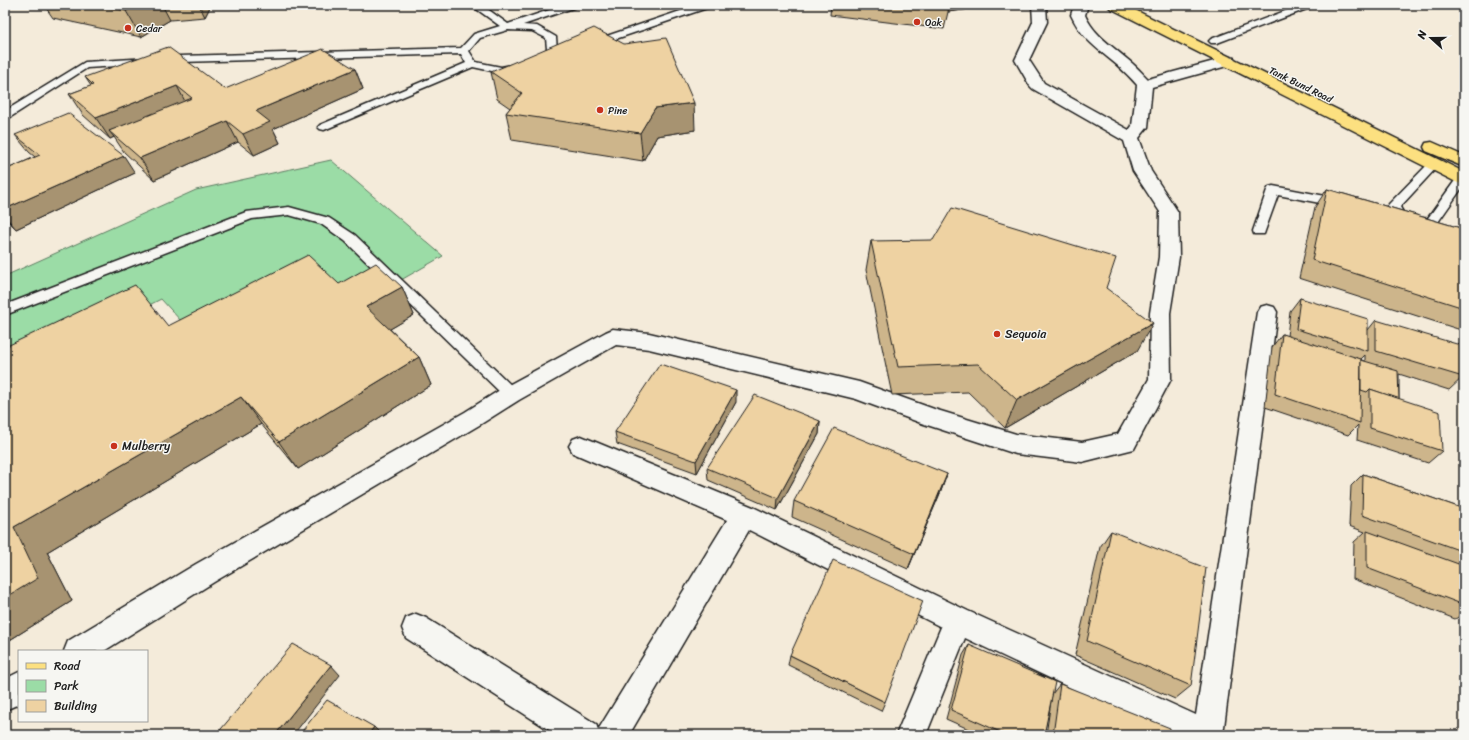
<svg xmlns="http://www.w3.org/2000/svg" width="1469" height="740" font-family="Sriracha,sans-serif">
	<rect width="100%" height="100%" fill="#f4ebda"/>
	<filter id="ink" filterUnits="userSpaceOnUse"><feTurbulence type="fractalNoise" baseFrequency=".025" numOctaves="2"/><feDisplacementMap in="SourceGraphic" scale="8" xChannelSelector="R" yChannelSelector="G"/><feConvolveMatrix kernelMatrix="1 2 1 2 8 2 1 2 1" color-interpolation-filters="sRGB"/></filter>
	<g filter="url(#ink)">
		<!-- green -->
		<polygon fill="#9bdca6" stroke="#5c7c61" points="331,160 443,256 359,304 201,343 161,299 5,379 5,276 196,190"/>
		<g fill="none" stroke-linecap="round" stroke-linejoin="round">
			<defs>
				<g id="lane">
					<polygon points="471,5 482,5 508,24 564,5 578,5 576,7 523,25 537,26 556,37 557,50 544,61 536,61 535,59 547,49 546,38 532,31 508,30 480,38 469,51 476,62 501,67 517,64 521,65 522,67 521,69 501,73 473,67 324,130 320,129 318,127 320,125 466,63 461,54 180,62 87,68 9,118 5,119 5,111 85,62 180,56 461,48 474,34 500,26"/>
					<polygon points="698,5 712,5 710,7 595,46 589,46 587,44 589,42"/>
					<polygon points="1301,5 1314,5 1312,7 1217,43 1211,43 1209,41 1211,39"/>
					<polygon points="1434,161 1438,162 1440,164 1438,166 1400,207 1404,214 1402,217 1394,217 1387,207 1389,204 1430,162"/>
					<path d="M1459 175H1464V185L1436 225 1421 227 1410 224 1408 221 1410 218C1416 217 1422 219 1428 218Z"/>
					<polygon points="1273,186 1341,199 1345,200 1347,203 1345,206 1341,207 1278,195 1265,231 1264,234 1254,234 1253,231 1267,190 1269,187"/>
					<polygon points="289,207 329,218 355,235 516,390 519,394 516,398 511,400 506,398 345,241 321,224 289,215 252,219 5,315 5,305 246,212"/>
				</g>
				<g id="street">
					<path d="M1032 5H1046L1047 22 1029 60 1044 83 1129 130 1132 126 1137 85C1131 78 1124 71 1117 65 1098 49 1082 39 1071 15L1074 5H1088L1085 15C1094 35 1111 45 1127 59 1135 65 1141 72 1148 79L1229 57 1234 58 1236 61 1234 64 1152 87 1148 127 1139 138 1151 171 1178 212 1179 257 1170 313 1171 379 1134 449 1082 462 1016 454 921 423 856 399 649 349 616 345 519 400 481 424 214 582 104 651H64L68 641 196 564 465 412 503 388 606 332 613 329 649 333 859 382 934 409 1016 434 1082 442 1118 434 1149 379 1150 313 1159 257 1160 212 1133 171 1124 141 1033 89 1030 86 1015 60 1033 22Z"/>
					<polygon points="1267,305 1274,307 1277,312 1223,735 1170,735 965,638 926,735 896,735 941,627 749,530 629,735 557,735 406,638 402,628 406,618 416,614 426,618 596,724 598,730 727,520 573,453 569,446 573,439 581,436 753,507 968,611 1196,715 1257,312 1260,307"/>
					<polygon points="19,672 19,704 5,710 5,679"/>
				</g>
				<g id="primary">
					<polygon points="1108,5 1125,5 1464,172 1464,184 1458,183 1110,8"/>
					<polygon points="1432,142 1464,156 1464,167 1426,151 1424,147 1426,143"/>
				</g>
			</defs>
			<!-- lane casing -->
			<use href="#lane" stroke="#1c1c1c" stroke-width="3"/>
			<!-- street casing -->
			<use href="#street" stroke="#1c1c1c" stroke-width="3"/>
			<!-- primary casing -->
			<use href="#primary" stroke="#1c1c1c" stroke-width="3"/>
			<!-- lane -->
			<use href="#lane" fill="#f6f6f2" fill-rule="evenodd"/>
			<!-- street -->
			<use href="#street" fill="#f6f6f2" fill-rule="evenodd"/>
			<!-- primary -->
			<use href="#primary" fill="#fce080" fill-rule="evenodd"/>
		</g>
		<!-- wall -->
		<g fill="#cdb58b" stroke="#1c1c1c" fill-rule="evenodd">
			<polygon points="44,5 211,5 205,17 170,20 141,37 53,18"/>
			<polygon points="831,5 978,5 977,8 948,12 944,29 830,15"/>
			<polygon points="355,69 363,89 273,129 280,143 254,155 238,142 154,180 124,152 114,137 110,139 83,115 69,94 91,86 85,77 225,89"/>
			<polygon points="491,72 695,130 657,136 643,161 512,140 506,113 510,108 497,99"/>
			<polygon points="15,135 135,173 16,229 5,218 5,170 35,157 29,152"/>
			<polygon points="1327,189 1464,229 1464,331 1299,278 1315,207"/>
			<polygon points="871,241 1106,288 1137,351 1005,428 968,392 892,395 866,270"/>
			<polygon points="402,287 414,315 390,329 419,357 431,385 298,469 261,424 47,552 72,601 5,643 5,347 168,326"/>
			<path d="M1300 298 1368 330 1376 320 1463 377 1449 390 1399 374V399L1442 451 1428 463 1357 440 1358 425 1348 435 1265 407 1272 347 1282 334 1287 336 1290 311ZM1365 355V361L1361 360V361V359Z"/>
			<polygon points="736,402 697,473 617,444 615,432"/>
			<polygon points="820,421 819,434 777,510 708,480 707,468"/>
			<polygon points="947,474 941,491 908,569 792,517 794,501"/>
			<polygon points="1363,474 1464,509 1464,563 1460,565 1464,566 1464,614 1455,619 1353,579 1354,542 1365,532 1349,526 1351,486"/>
			<polygon points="1111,531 1191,686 1175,699 1075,655 1100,547"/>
			<polygon points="969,645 1052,694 1060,684 1170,735 1046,735 1052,694 1044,735 982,735 946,719 963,655"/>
			<polygon points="790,655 885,702 881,711 788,665"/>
		</g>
		<!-- shaded-wall -->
		<g fill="#a79371" stroke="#1c1c1c">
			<polygon points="137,5 162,5 170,20 141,37 126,11"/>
			<polygon points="199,5 211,5 205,17"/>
			<polygon points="949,5 978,5 977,8 948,12"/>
			<polygon points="355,69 363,89 273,129 280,143 254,155 243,134 256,111"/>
			<polygon points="177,86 188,107 109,131 114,137 110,139 96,118"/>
			<polygon points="694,103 695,130 657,136 643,161 640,133 655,108"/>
			<polygon points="227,121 238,142 154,180 140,158"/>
			<polygon points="124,156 135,173 16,229 5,216 5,209"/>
			<polygon points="402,287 414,315 380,335 366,307"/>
			<polygon points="1153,323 1137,351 1005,428 1017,400"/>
			<polygon points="419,357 431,385 298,469 279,442"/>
			<polygon points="736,390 736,402 697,473 696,461"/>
			<polygon points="241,397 261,424 47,552 72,601 5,643 5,598 14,527"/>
			<polygon points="820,421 819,434 777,510 778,498"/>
			<polygon points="947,474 941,491 908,569 914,554"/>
			<polygon points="331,665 340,675 293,735 275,735"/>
			<polygon points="374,727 382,735 368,735"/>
		</g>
		<!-- building -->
		<g fill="#eed2a2" stroke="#1c1c1c">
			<polygon points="98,5 137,5 126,11"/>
			<polygon points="594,28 624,44 666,38 694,103 655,108 640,133 506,113 522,93 491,72"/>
			<polygon points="168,47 225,89 323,49 355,69 256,111 270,122 243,134 227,121 140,158 109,131 192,98 177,86 96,118 69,94 93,85 85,77"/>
			<polygon points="68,113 124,156 5,209 5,170 40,155 15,135"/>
			<polygon points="1327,189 1464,229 1464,308 1312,260"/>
			<polygon points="952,208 1116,258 1106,288 1153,323 1017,400 978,364 898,367 871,241 933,240"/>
			<polygon points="308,255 339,284 376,263 402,287 366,307 419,357 279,442 241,397 14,527 38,578 5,598 5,347 135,285 168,326"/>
			<polygon points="1300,298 1368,319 1368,351 1296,329"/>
			<polygon points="1376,320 1460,345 1463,377 1376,351"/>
			<polygon points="1282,334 1361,359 1360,423 1275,394"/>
			<polygon points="1361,360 1398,371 1399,399 1370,389 1367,392 1361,390"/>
			<polygon points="660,364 736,390 696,461 615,432"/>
			<polygon points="1370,389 1440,412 1442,451 1370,428"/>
			<polygon points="755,395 820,421 778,498 707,468"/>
			<polygon points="834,428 947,474 914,554 794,501"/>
			<polygon points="1363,474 1464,509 1464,552 1362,515"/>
			<polygon points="1111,531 1206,568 1191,686 1087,641"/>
			<polygon points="1367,531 1464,566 1464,605 1367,568"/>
			<polygon points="833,560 923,601 885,702 790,655"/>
			<polygon points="293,644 331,665 275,735 216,735"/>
			<polygon points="969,645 1055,682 1044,735 1007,735 951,710"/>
			<polygon points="1060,684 1170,728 1170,735 1053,735"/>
			<polygon points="327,700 374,727 368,735 299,735"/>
		</g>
	</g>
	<!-- markers -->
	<g fill="#c8321e" stroke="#f6f6f2" stroke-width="1.5">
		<circle cx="917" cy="22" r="4"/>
		<circle cx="128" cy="28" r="4"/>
		<circle cx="600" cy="110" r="4"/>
		<circle cx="997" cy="334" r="4"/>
		<circle cx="114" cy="446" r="4"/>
	</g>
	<g text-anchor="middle" stroke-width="3" stroke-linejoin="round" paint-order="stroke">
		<!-- far-poi labels -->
		<g font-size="10" fill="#1c1c1c" stroke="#f6f6f2" text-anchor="start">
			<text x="925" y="26">Oak</text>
			<text x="136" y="32">Cedar</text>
			<text x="608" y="114">Pine</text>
		</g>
		<!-- far-street labels -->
		<g font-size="10" fill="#1c1c1c" stroke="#f6f6f2">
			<text transform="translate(1301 84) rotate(26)" y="4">Tank Bund Road</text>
		</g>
		<!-- poi labels -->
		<g font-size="12" fill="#1c1c1c" stroke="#f6f6f2" text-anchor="start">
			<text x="1005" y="338">Sequoia</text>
			<text x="122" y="450">Mulberry</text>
		</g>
	</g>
	<!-- margin -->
	<rect width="1469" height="740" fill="none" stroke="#f6f6f2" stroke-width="20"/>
	<rect x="10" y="10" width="1449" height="720" fill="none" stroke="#1c1c1c" stroke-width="1.5" filter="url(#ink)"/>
	<!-- legend -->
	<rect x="18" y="650" width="130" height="72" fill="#f6f6f2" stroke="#9f9f9c"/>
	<rect x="26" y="663" width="20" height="6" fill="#fce080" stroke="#9f9f9c"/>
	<text x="54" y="670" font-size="12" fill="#1c1c1c">Road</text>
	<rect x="26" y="680" width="20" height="12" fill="#9bdca6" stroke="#9f9f9c"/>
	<text x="54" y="690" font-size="12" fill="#1c1c1c">Park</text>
	<rect x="26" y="700" width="20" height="12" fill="#eed2a2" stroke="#9f9f9c"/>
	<text x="54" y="710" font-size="12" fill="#1c1c1c">Building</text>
	<!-- north arrow -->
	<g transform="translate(1431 38) rotate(291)" stroke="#f6f6f2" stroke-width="3" paint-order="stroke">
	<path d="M0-3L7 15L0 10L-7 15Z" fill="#1c1c1c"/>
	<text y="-6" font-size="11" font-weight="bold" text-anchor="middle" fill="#1c1c1c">N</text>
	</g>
</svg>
